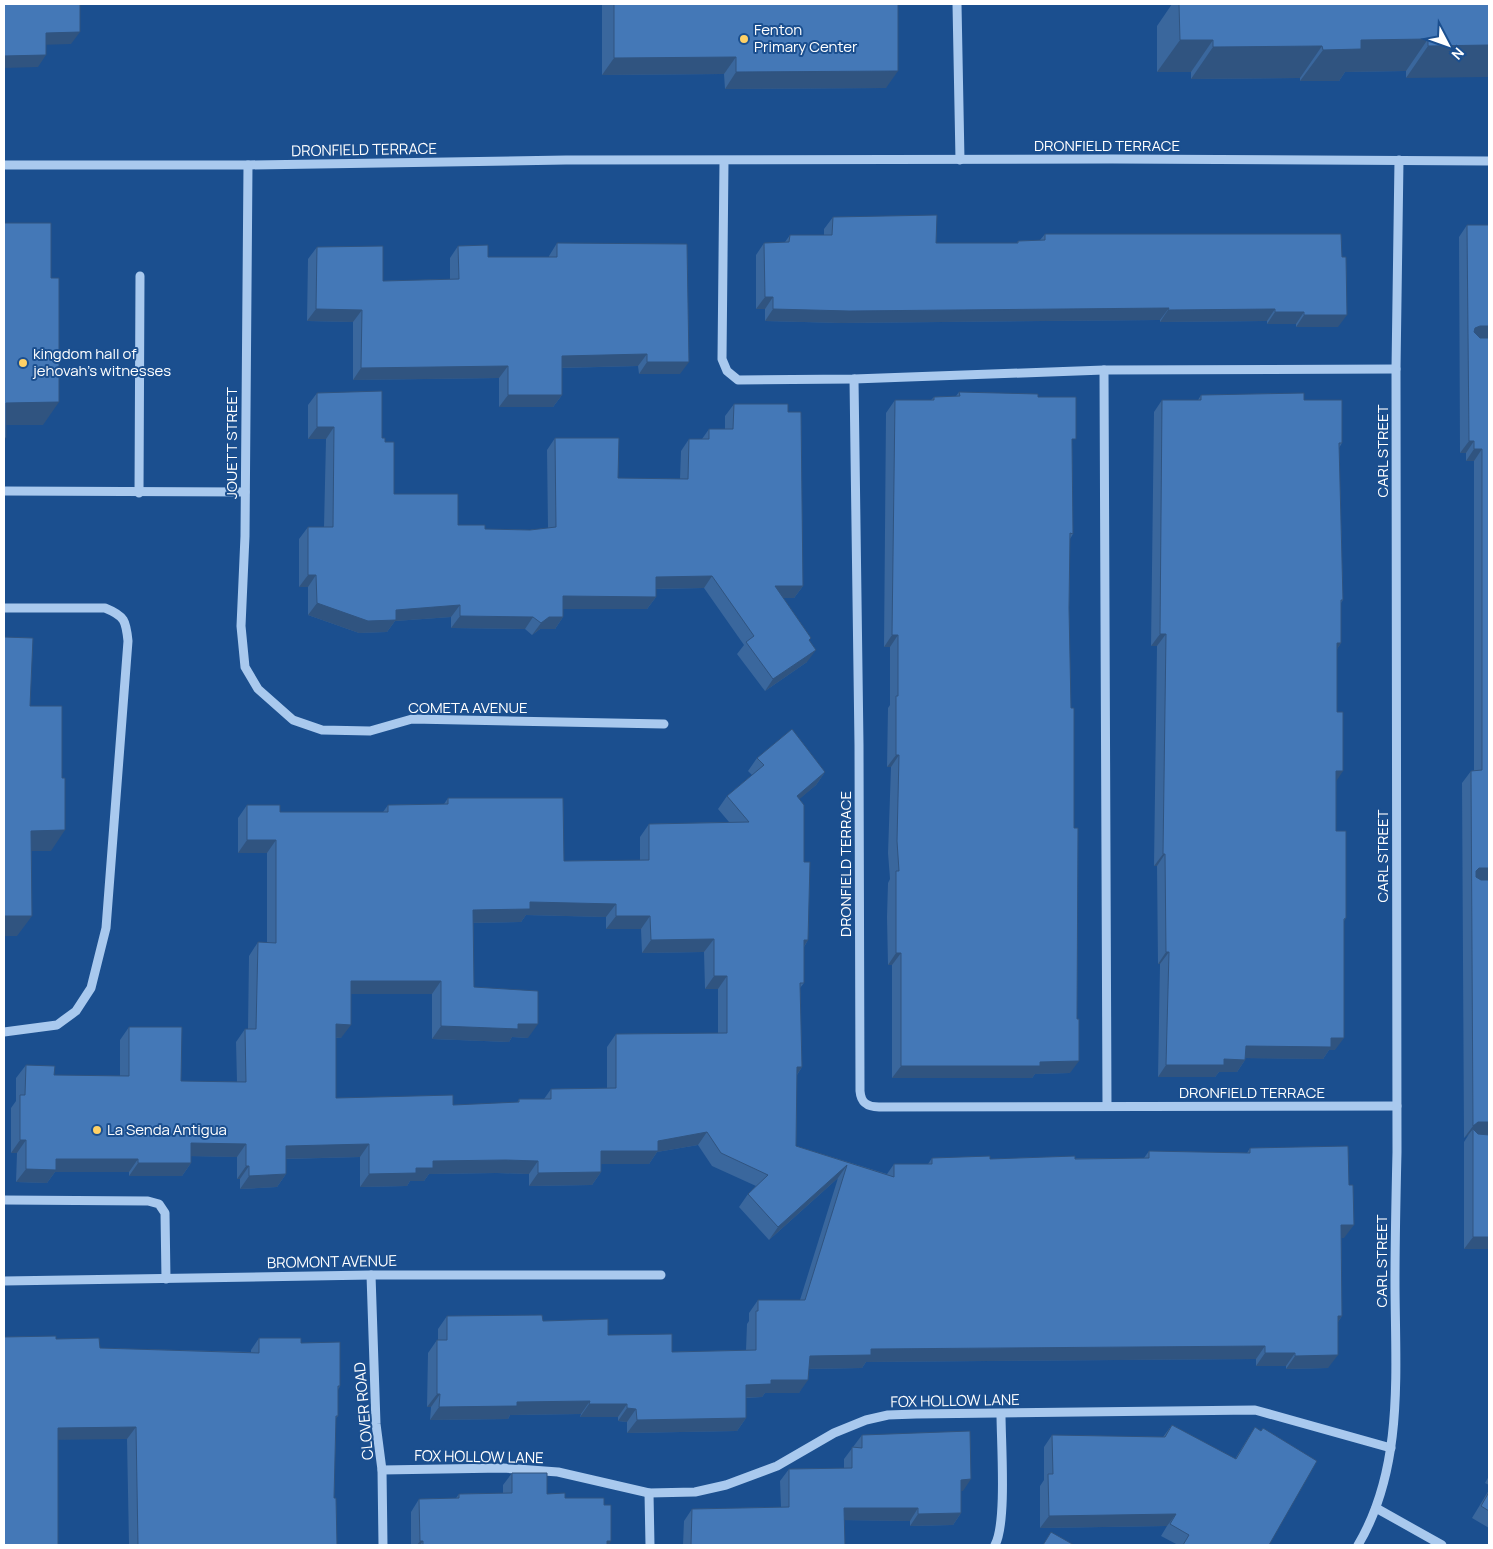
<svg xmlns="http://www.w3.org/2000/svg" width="1493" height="1549" font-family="Manrope,sans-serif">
	<rect width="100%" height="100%" fill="#1b4f8f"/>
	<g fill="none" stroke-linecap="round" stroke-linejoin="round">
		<!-- minor -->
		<g stroke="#a9c9ee" stroke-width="9">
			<polyline points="957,4 960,160"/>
			<polyline points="724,161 722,359 727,371 738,380 854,379 1104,370 1396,369"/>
			<polyline points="4,165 248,165 566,160 1112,159 1489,161"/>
			<polyline points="248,165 245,536 241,626 245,667 258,689 293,720 322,730 370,731 412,719 664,724"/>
			<polyline points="1104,370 1107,1106"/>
			<path d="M854 379 859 745 860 1091C861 1103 867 1107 879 1107L1397 1106"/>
			<polyline points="4,491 245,492"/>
			<polyline points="139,493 140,276"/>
			<path d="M4 608H105C125 616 126 621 128 641L106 928 91 988 76 1011 57 1025 4 1032"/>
			<polyline points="4,1200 148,1201 159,1204 165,1213 166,1279"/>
			<polyline points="371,1275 376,1424 382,1470 383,1545"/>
			<polyline points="4,1281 371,1275 661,1275"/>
			<polyline points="382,1470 503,1468 558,1472 649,1493 695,1492 726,1485 777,1466 834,1433 866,1420 888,1415 916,1414 1255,1410 1391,1448"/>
			<polyline points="649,1493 650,1545"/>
			<polyline points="1376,1508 1442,1545"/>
			<path d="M995 1545C1007 1523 1001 1443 1001 1414"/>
			<path d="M1358 1545C1405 1466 1395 1369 1395 1281 1395 1238 1396 1195 1397 1152L1396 369 1399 160"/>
		</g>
	</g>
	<!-- wall -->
	<g fill="#3a679d" fill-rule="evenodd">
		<polygon points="602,4 898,4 886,88 725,89 724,74 602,75"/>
		<polygon points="1172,4 1489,4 1406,78 1406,71 1345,72 1339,81 1300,81 1300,78 1191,79 1191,72 1157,72 1157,26"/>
		<polygon points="833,217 936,243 1017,243 1018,241 1040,240 1045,234 1341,234 1338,327 1296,327 1296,324 1267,324 1267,321 1160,322 1160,320 841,323 765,321 765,309 756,309 756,255 764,243 785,242 790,235 824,235 824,229"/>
		<polygon points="1467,225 1489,225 1489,1249 1464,1249 1464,1142 1469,1134 1464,1138 1462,783 1471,771 1474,771 1474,461 1466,461 1466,453 1460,453 1459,237"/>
		<polygon points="557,243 680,374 639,374 638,366 562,368 562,395 553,407 499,407 499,378 353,380 353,322 307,321 308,259 317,247 383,281 450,279 450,258 458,246 488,257 549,257 549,256"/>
		<polygon points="959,392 1038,397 1072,444 1073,534 1070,539 1069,608 1070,1073 1035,1074 1032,1078 892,1078 892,965 888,965 887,917 888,883 890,879 888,853 891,767 887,767 888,708 890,705 890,647 884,647 886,413 895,400 931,400 934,397 956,396"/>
		<polygon points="317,393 382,438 385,442 394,494 458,525 485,529 530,530 548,528 547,450 555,438 618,478 680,479 681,451 689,439 702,439 709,429 725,429 725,416 734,404 788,412 803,586 794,598 783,598 811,638 809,640 807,662 765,691 737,654 744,645 704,588 656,589 656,597 647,609 563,609 563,617 555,629 540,629 532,635 525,629 451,628 451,617 395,621 387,632 359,633 308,615 308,587 299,587 299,539 308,527 324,527 326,439 308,439 308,405"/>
		<polygon points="1201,395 1304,400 1342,443 1339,448 1343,600 1341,603 1341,643 1337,649 1336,831 1346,918 1344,921 1335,1050 1329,1050 1323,1059 1245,1058 1245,1060 1237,1072 1219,1072 1215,1077 1158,1077 1160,964 1158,964 1157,866 1154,866 1157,646 1151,646 1154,412 1162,400 1198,400"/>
		<path d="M757 758 825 772 816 785 799 799 808 940 804 947V983L800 988 802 1067 797 1075 796 1146 887 1174 894 1164H928L932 1158 990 1159 1144 1158 1149 1151 1247 1153 1250 1148 1344 1238H1341L1342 1316 1338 1322 1328 1368 1286 1369V1366H1256V1359L866 1362 862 1368 809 1369 799 1393H765L762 1397 746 1398V1418L737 1431 627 1433V1422L618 1421V1417H580L581 1414 510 1415 508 1419 430 1420 431 1407H427L428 1353 437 1340H438V1329L447 1316 543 1321 608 1335 672 1352 746 1350 747 1324 749 1321V1313L758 1300H800L838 1178 769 1240 739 1207 748 1194 756 1186 712 1166 698 1145 657 1152 649 1164H601V1172L592 1185 529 1186V1174L497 1173 429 1174 424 1181H410L407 1186 360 1187V1157L286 1159V1174L277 1187 240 1189V1179H237V1157L191 1156V1163L182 1176H129V1172H55L47 1183 16 1182 17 1153H11V1108L16 1101V1078L26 1065 54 1075 120 1076V1040L129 1027 181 1081 237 1082 236 1042 245 1029H248L249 956 258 942H267V853H238V818L247 805 280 812H383L388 805 444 804 448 798 564 861 640 860V837L649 824 729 822 718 809 727 796 752 775 748 771ZM526 915 606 917V929H641L642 953 704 952 705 989H718V1033L616 1034 607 1047V1088L551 1089 544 1099H519L517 1103 453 1105 336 1098V1038H341L351 994H432V1039L509 1042 512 1037 528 1038 474 987 473 923 521 922Z"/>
		<polygon points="259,1338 301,1343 340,1386 338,1390 338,1416 336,1418 334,1498 337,1545 129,1545 127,1439 56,1339 100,1348 251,1352 251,1350"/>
		<polygon points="1172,1425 1235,1459 1255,1427 1269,1545 1178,1545 1161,1536 1167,1526 1040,1528 1040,1486 1044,1480 1044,1447 1052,1435 1163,1437"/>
		<polygon points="862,1435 963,1491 961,1491 961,1513 953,1525 910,1526 910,1521 844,1520 845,1545 683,1545 684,1521 692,1509 781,1507 780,1481 789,1469 844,1468 844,1459"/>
		<polygon points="512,1473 547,1494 565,1498 604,1505 609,1545 411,1545 411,1512 419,1499 456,1498 459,1494 503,1493 503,1485"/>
		<polygon points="1489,1476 1489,1485 1485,1483"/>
		<polygon points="1489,1490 1489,1528 1472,1518"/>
	</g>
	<!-- shaded-wall -->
	<g fill="#305480">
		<polygon points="80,32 71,44 38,45 46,33"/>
		<polygon points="1428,39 1406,71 1345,72 1339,81 1300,81 1323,50 1361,40"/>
		<polygon points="1180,40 1213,40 1191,72 1157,72"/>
		<polygon points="1489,45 1489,77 1406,78 1428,46"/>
		<polygon points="1322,46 1300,78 1191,79 1213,47"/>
		<polygon points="46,55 38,67 4,68 4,56"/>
		<polygon points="736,57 724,74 602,75 614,58"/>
		<polygon points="898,71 886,88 725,89 736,72"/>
		<polygon points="765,297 773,297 765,309 756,309"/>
		<polygon points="1169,308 1160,320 841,323 765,321 773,309"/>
		<polygon points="316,309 362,310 353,322 307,321"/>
		<polygon points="1275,309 1267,321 1160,322 1168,310"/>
		<polygon points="1275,312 1304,312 1296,324 1267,324"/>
		<polygon points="1304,315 1347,315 1338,327 1296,327"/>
		<polygon points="1480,326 1489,326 1489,339 1468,340 1475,328"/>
		<polygon points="647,354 638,366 553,368 562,356"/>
		<polygon points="647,362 689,362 680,374 639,374"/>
		<polygon points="508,366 499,378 353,380 361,368"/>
		<polygon points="508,395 562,395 553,407 499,407"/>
		<polygon points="59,402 43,425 4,425 6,403"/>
		<polygon points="317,427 334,427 326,439 308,439"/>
		<polygon points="1469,441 1474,441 1466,453 1460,453"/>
		<polygon points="1474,449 1482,449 1474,461 1466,461"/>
		<polygon points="308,575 316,575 308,587 299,587"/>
		<polygon points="712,576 704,588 647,589 656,577"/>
		<polygon points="775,586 803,586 794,598 767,598"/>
		<polygon points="563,596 656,597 647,609 555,609"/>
		<polygon points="317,603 396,610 460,605 451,617 395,621 387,632 359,633 308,615"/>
		<polygon points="460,616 533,617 525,629 451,628"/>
		<polygon points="549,617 563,617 555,629 540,629 532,635 541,623"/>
		<polygon points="1160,634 1166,634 1157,646 1151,646"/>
		<polygon points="892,635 898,635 890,647 884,647"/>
		<polygon points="1337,643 1341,643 1333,655"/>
		<polygon points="816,650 807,662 765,691 773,679"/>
		<polygon points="896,755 899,755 891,767 887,767"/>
		<polygon points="1336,771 1343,771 1335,783"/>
		<polygon points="825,772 816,785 788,809 797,796"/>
		<polygon points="65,830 51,851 17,851 31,831"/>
		<polygon points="247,840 276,840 267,853 238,853"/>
		<polygon points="1163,854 1165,854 1157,866 1154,866"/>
		<polygon points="1479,868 1489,868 1489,880 1471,880 1476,871"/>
		<polygon points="530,902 616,904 606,917 526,915 521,922 464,923 473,910"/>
		<polygon points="4,916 32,916 17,936 4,936"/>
		<polygon points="616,916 650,916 641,929 606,929"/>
		<polygon points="714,939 704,952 642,953 651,940"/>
		<polygon points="804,940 808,940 799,954"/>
		<polygon points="1166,952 1169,952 1160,964 1158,964"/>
		<polygon points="896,953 901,953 892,965 888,965"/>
		<polygon points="714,976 727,976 718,989 705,989"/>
		<polygon points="351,981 441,981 432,994 342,994"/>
		<polygon points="336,1024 351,1025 341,1038 327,1037"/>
		<polygon points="518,1024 538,1024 528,1038 512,1037 509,1042 432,1039 441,1026"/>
		<polygon points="1331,1038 1344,1038 1335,1050 1329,1050 1323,1059 1237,1058 1246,1046"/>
		<polygon points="1224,1059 1245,1060 1237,1072 1219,1072 1215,1077 1158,1077 1166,1065"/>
		<polygon points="1079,1061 1070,1073 1035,1074 1032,1078 892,1078 901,1066 1040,1062"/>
		<polygon points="797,1067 802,1067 793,1080"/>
		<polygon points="1478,1122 1489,1122 1489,1135 1473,1134 1473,1129 1469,1134 1464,1138 1473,1126"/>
		<polygon points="707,1132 698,1145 657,1152 649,1164 592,1164 601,1151"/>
		<polygon points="20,1140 26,1140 17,1153 11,1153"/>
		<polygon points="191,1143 246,1144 237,1157 182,1156"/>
		<polygon points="369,1144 360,1157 277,1159 286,1146"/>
		<polygon points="56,1159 138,1159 129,1172 55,1172 47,1183 16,1182 26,1169"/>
		<polygon points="506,1160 538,1161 529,1174 497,1173 429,1174 424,1181 410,1181 407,1186 360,1187 369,1174 416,1168 433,1161"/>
		<polygon points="138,1163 191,1163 182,1176 129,1176"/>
		<polygon points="847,1165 838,1178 769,1240 778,1227"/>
		<polygon points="246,1166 249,1166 240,1179 237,1179"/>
		<polygon points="601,1172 592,1185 529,1186 538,1173"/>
		<polygon points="286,1174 277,1187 240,1189 249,1176"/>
		<polygon points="1341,1225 1354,1225 1344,1238 1332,1238"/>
		<polygon points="1473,1237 1489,1237 1489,1249 1464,1249"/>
		<polygon points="1338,1316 1342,1316 1333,1329"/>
		<polygon points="1265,1346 1256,1359 866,1362 862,1368 801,1369 810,1356 871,1349"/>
		<polygon points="1265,1353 1295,1353 1286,1366 1256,1366"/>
		<polygon points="1338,1355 1328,1368 1286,1369 1295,1356"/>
		<polygon points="771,1380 808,1380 799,1393 765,1393 762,1397 736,1398 746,1385"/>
		<polygon points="437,1394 440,1394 431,1407 427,1407"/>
		<polygon points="590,1401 581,1414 510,1415 508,1419 430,1420 439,1407 517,1402"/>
		<polygon points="589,1404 627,1404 618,1417 580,1417"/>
		<polygon points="627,1408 636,1409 627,1422 618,1421"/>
		<polygon points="746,1418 737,1431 627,1433 637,1420"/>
		<polygon points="136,1427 127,1439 50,1440 58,1428"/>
		<polygon points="971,1479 963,1491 952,1492 961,1480"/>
		<polygon points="844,1508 918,1508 910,1521 835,1520"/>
		<polygon points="961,1513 953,1525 910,1526 918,1514"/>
		<polygon points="1176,1514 1167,1526 1040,1528 1049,1516"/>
		<polygon points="420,1541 423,1541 420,1545 417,1545"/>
		<polygon points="607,1541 611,1541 609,1545 604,1545"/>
	</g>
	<!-- building -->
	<g fill="#4478b7" stroke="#305480" fill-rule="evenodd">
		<polygon points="4,4 80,4 80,32 46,33 46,55 4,56"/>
		<polygon points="614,4 898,4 898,71 736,72 736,57 614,58"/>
		<polygon points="1179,4 1489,4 1489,45 1428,46 1428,39 1361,40 1361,49 1323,50 1322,46 1213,47 1213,40 1180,40"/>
		<polygon points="937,215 936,243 1018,243 1018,241 1045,240 1045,234 1341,234 1342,257 1346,257 1347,315 1304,315 1304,312 1275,312 1275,309 1168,310 1169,308 849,311 773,309 773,297 765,297 764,243 789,242 790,235 832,235 833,217"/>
		<polygon points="4,223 51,223 51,278 59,278 59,402 6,403 6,438 4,438"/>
		<polygon points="1467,225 1489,225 1489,326 1480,326 1475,328 1474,332 1480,338 1489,338 1489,868 1479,868 1476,871 1476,877 1481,880 1489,880 1489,1122 1478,1122 1473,1126 1471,771 1482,770 1482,449 1474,449 1474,441 1469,441"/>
		<polygon points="557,243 687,244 689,362 647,362 647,354 562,356 562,395 508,395 508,366 361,368 362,310 316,309 317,247 383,246 383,281 459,279 458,246 488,245 488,257 557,257"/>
		<polygon points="382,391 382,438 385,438 385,442 394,442 394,494 458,494 458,525 485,525 485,529 530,530 556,527 555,438 619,438 618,478 688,479 689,439 709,439 709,429 733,429 734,404 788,404 788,412 801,412 803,586 775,586 811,638 809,640 816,650 773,679 746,642 754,636 712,576 656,577 656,597 563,596 563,617 549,617 541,623 533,617 460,616 460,605 396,610 396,620 368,621 317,603 316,575 308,575 308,527 333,527 334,427 317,427 317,393"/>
		<polygon points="959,392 1038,394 1038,397 1076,397 1076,439 1072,439 1073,534 1070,533 1069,608 1071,708 1074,708 1074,828 1078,828 1077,1019 1079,1019 1079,1061 1040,1062 1040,1066 901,1066 901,953 896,953 896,871 899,871 897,841 899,755 896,755 896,696 898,696 898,635 892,635 895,400 934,400 934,397 960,396"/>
		<polygon points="1304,393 1304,400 1342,400 1342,443 1339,443 1343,600 1341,600 1341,643 1337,643 1337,712 1343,712 1343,771 1336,771 1336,831 1346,831 1346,918 1344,919 1344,1038 1331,1038 1331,1047 1246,1046 1245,1060 1224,1059 1224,1065 1166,1065 1169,952 1166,952 1165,854 1163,854 1166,634 1160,634 1162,400 1201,400 1201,395"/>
		<polygon points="4,637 33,638 30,706 62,706 62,778 65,778 65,830 31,831 32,916 4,916"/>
		<path d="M792 729 825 772 797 796 804 805V862H810L808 940H804V983H800L802 1067H797L796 1146 894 1177V1164H932V1158L990 1156V1159L1075 1156V1159L1149 1158V1151L1250 1153V1148L1348 1146 1349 1185H1353L1354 1225H1341L1342 1316H1338V1355L1295 1356V1353H1265V1346L871 1349V1355L810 1356 808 1380H771V1384L746 1385V1418L637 1420 636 1409 627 1408V1404H589L590 1401 517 1402V1406L439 1407 440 1394H437V1340H447V1316L542 1315 543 1321 608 1319V1335L672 1334V1352L756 1350V1311H758V1300H805L847 1165 778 1227 748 1194 768 1175 721 1153 707 1132 658 1141V1151H601V1172L538 1173V1161L506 1160 433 1161V1168H416V1173L369 1174V1144L286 1146V1174L249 1176V1166H246V1144L191 1143V1163H138V1159H56V1170L26 1169V1140H20V1095H25L26 1065 55 1066 54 1075 129 1076V1027H182L181 1081 246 1082 245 1029H256L258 942 276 943V840H247V805H280V812H388V805L448 804V798H563L564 861 649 860V824L749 822 727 796 764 765 757 758ZM530 902 616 904V916H650L651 940 714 939V976H727V1033L616 1034V1088L551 1089V1099H519V1102L453 1105V1095L336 1098V1024L351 1025V981H441V1026L518 1029V1024H538V991L474 987 473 910 530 909Z"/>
		<polygon points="1473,1129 1478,1134 1489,1135 1489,1237 1473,1237"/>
		<polygon points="56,1336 56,1339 99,1338 100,1348 259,1353 259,1338 301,1338 301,1343 340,1342 340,1386 338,1386 338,1416 336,1416 334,1498 336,1498 337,1545 138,1545 136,1427 58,1428 58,1545 4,1545 4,1337"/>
		<polygon points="1172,1425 1236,1459 1255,1427 1261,1431 1263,1428 1317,1461 1269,1545 1183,1545 1189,1535 1170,1524 1176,1514 1049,1516 1048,1474 1053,1474 1052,1435 1165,1437"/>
		<polygon points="970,1431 971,1479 961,1480 961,1513 918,1514 918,1508 844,1508 845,1545 691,1545 692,1509 789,1507 789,1469 852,1468 852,1447 862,1448 862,1435"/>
		<polygon points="512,1473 547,1473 547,1494 565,1493 565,1498 604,1498 604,1505 611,1505 611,1541 607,1541 607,1545 423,1545 423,1541 420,1541 419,1499 459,1498 459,1494 512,1493"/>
		<polygon points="1489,1492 1489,1511 1481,1506"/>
		<polygon points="1051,1532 1074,1545 1043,1545"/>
	</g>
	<!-- markers -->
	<g fill="#ffd166" stroke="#1b4f8f" stroke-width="2">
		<circle cx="744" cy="39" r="5"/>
		<circle cx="23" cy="363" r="5"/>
		<circle cx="97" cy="1130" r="5"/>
	</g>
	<g text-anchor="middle" stroke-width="4" stroke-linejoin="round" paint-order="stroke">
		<!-- poi labels -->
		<g font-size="15" fill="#fff" stroke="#1b4f8f" text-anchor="start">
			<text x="754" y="35">Fenton<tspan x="754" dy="17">Primary Center</tspan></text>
			<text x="33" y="359">kingdom hall of<tspan x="33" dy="17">jehovah's witnesses</tspan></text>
			<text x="107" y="1135">La Senda Antigua</text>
		</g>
		<!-- street labels -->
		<g font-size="15" fill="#fff" stroke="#1b4f8f">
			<text x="1107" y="151">DRONFIELD TERRACE</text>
			<text transform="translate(364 150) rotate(-1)" y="5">DRONFIELD TERRACE</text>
			<text transform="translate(232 443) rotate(-90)" y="5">JOUETT STREET</text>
			<text transform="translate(1383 451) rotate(-90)" y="5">CARL STREET</text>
			<text x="468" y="713">COMETA AVENUE</text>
			<text transform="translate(1383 856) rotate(-90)" y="5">CARL STREET</text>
			<text transform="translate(846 864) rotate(-90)" y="5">DRONFIELD TERRACE</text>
			<text x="1252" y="1098">DRONFIELD TERRACE</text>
			<text transform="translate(1382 1261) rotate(-90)" y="5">CARL STREET</text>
			<text transform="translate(332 1262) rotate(-1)" y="5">BROMONT AVENUE</text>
			<text transform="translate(955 1401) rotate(-1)" y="5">FOX HOLLOW LANE</text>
			<text transform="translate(364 1411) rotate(-95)" y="5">CLOVER ROAD</text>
			<text transform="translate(479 1457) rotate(1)" y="5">FOX HOLLOW LANE</text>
		</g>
	</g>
	<!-- border -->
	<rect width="1493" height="1549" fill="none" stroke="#ffffff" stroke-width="10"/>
	<!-- north arrow -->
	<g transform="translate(1448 45) rotate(131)" stroke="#1b4f8f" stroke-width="4" paint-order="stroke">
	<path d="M0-4L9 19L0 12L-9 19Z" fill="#ffffff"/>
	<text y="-8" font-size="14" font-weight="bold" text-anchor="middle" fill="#ffffff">N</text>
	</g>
</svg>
